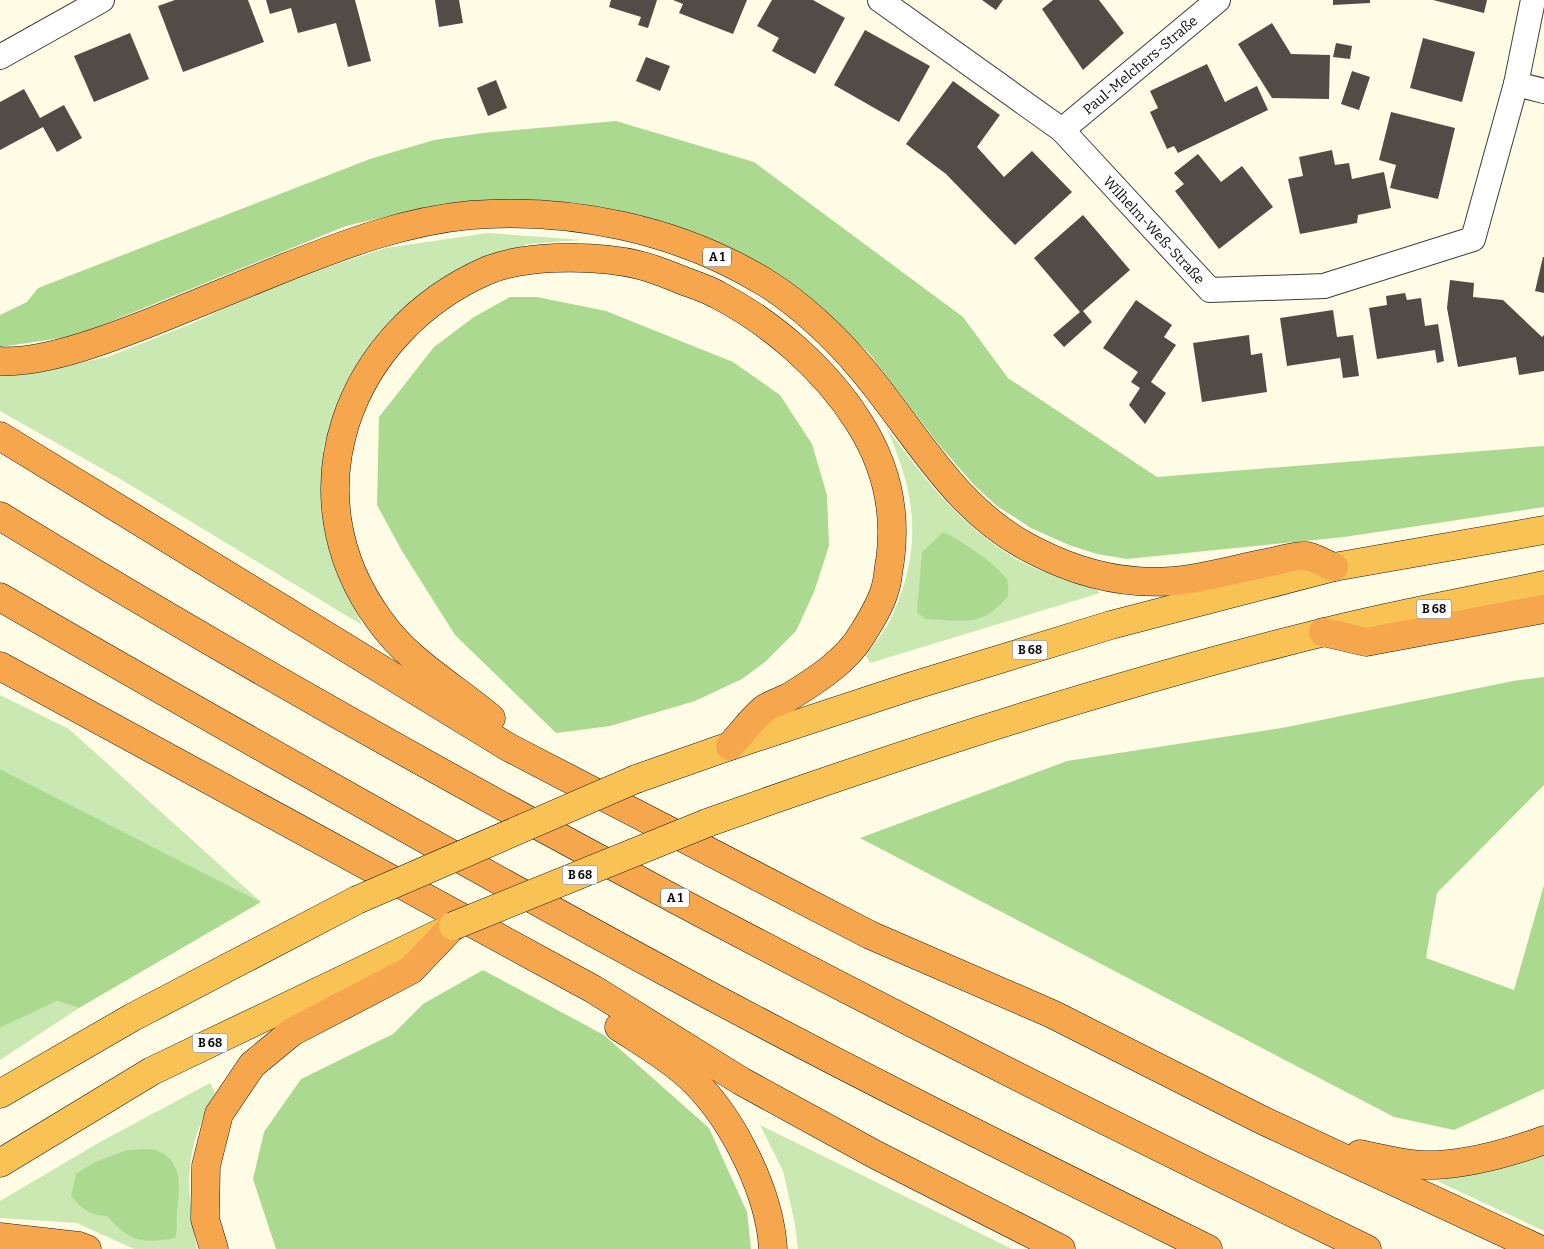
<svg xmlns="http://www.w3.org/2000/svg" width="1544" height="1249" font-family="Bitter,serif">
	<rect width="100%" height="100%" fill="#fffce6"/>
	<!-- green -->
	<g fill="#cae8b1">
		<polygon points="488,233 583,240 528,244 461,267 408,306 367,350 340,399 323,449 327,536 362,625 122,480 0,411 0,375 37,373 110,356 191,324 277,284 386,248"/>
		<path d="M886 427C923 477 959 524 1013 557 1027 566 1046 573 1062 579 1076 583 1089 581 1100 593L870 663 866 656C874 643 887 629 893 614 923 545 916 494 886 427Z"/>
		<polygon points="0,695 69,729 261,902 0,769"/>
		<polygon points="57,1001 79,1008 0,1060 0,1028"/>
		<path d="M210 1083 215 1093C183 1152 186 1185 197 1249H134L77 1223 0 1218V1201L100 1142Z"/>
		<polygon points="760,1125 1012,1249 798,1249 795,1224 783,1171"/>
		<polygon points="1544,1153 1544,1231 1437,1181"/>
	</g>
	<!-- forest -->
	<g fill="#acd990">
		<polygon points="616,121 754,162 963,317 1008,378 1157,477 1544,446 1544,507 1344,537 1127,559 1097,554 1069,545 1031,528 997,506 974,485 940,446 869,353 828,314 606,210 539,200 470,203 410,211 346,226 75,336 0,347 0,315 27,302 38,288 370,159 434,140 483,133"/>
		<polygon points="510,297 537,297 606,311 733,362 780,395 812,444 827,495 829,546 814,592 796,631 765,662 742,679 695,701 610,726 556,733 455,635 402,551 377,505 379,417 434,347 474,317"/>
		<path d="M943 532C959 539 1000 566 1007 580 1009 585 1008 591 1008 596 981 629 963 620 925 619L917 612 922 552Z"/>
		<polygon points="1544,677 1544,785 1437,893 1426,958 1514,990 1544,885 1544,1089 1454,1130 1394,1117 860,838 1067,761 1282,728 1513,681"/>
		<polygon points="0,769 261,902 79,1008 57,1001 0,1028"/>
		<polygon points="483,970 604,1035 709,1128 747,1212 751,1249 276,1249 253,1179 264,1132 301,1079 393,1034 423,1004"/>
		<path d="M127 1150C136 1150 150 1147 158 1151 183 1161 180 1189 177 1212 176 1221 178 1229 175 1238 141 1244 130 1242 107 1216 89 1215 82 1209 71 1196L76 1174 95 1162Z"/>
	</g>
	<!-- building -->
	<g fill="#524c46">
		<polygon points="175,0 248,0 264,42 183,72 158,6"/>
		<polygon points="266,0 355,0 371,61 348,67 336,23 298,33 291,8 270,14"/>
		<polygon points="435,0 459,0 463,23 439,27"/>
		<polygon points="611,0 657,0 648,28 638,25 641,17 609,7"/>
		<polygon points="673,0 747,0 733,34 679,13 683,4"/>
		<polygon points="772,0 813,0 845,18 815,74 772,51 779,38 757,26"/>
		<polygon points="982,0 1003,0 996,10"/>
		<polygon points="1053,0 1099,0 1124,33 1083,70 1042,9"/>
		<polygon points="1333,0 1370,0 1370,3 1333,5"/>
		<polygon points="1433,0 1487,0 1484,13"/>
		<polygon points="1272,23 1291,54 1330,55 1329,99 1272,98 1238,44"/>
		<polygon points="865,30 930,66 899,122 834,85"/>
		<polygon points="130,33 149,79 94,102 74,56"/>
		<polygon points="1423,38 1475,52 1462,102 1410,88"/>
		<polygon points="1336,43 1352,46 1350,59 1333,57"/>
		<polygon points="646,57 670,66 660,91 636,81"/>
		<polygon points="1207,64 1225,102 1257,86 1268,110 1178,153 1174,146 1167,149 1150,112 1158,108 1150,91"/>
		<polygon points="1352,71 1370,77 1359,110 1341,104"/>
		<polygon points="496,80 507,108 488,116 477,88"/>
		<polygon points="953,81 1000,115 977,147 1004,177 1032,151 1072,192 1015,245 946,174 906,144"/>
		<polygon points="24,89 40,118 64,105 82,138 57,152 43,127 0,150 0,102"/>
		<polygon points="1391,112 1455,128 1438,199 1390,188 1396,165 1379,160"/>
		<polygon points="1332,150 1335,165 1349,163 1352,179 1384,172 1391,208 1358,215 1357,223 1300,234 1288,179 1303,176 1299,157"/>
		<polygon points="1198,154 1221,182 1242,166 1273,207 1219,249 1175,191 1184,184 1174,173"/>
		<polygon points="1083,215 1130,270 1083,311 1092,322 1064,347 1053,335 1080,312 1034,258"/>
		<polygon points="1543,257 1544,257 1544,293 1535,291"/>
		<polygon points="1450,280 1474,283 1473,297 1503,300 1542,337 1544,335 1544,371 1519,375 1516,357 1458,367 1447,308"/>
		<polygon points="1405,293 1407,300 1421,298 1425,326 1438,324 1444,361 1437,363 1435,350 1377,359 1369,308 1387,305 1386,296"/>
		<polygon points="1136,300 1172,325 1164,337 1176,345 1151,382 1166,393 1145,424 1129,405 1140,388 1131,382 1138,372 1103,348"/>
		<polygon points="1333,310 1337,337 1353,335 1359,376 1343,378 1340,358 1287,366 1280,318"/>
		<polygon points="1249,335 1251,355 1262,353 1267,392 1202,402 1193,343"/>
	</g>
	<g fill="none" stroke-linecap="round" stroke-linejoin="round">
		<defs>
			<g id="minor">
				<polyline points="880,0 1062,130 1210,290 1324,286 1473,239 1516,84 1533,0"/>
				<polyline points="0,57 102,0"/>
				<polyline points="1516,84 1544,91"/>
				<polyline points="1062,130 1218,0"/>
			</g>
			<g id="trunk">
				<polyline points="636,779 730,746 909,687 1111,625 1334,567 1544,530"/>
				<path d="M707 823C908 751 1114 684 1321 633 1395 614 1470 601 1544 585"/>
				<polyline points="0,1094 133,1017 357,900"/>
				<polyline points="0,1163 152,1071 453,927"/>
			</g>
			<g id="motorway">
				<path d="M0 361C46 364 116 336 159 319 201 302 242 285 284 268 345 244 405 221 471 215 572 207 680 230 766 283 800 304 836 338 861 368 917 434 954 511 1035 551 1078 573 1125 585 1173 581 1207 578 1242 567 1276 561 1285 559 1297 555 1306 556 1314 557 1325 564 1334 567"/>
				<polyline points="0,436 508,747 870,935 1052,1014 1262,1120 1539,1249"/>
				<path d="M0 516C441 785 902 1024 1367 1249"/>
				<path d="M0 597C225 727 451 856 679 979 853 1073 1031 1161 1208 1249"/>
				<polyline points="1323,632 1366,642 1544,609"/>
				<polyline points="0,666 593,989 741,1081 876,1155 1061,1249"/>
				<path d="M491 718C453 686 409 662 380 621 286 494 348 332 486 271 507 262 532 259 555 258 583 257 611 258 639 265 652 268 666 274 679 279 691 284 706 288 718 295 772 323 825 369 858 421 886 464 897 510 890 561 888 570 888 581 885 589 881 604 871 620 863 633 847 661 815 681 789 697 781 701 771 704 764 709 752 719 741 734 730 746"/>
				<path d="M619 1027C645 1044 674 1061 696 1083 735 1123 770 1194 773 1249"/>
				<path d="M1360 1154C1384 1159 1411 1166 1436 1165 1473 1163 1509 1153 1544 1140"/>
				<polyline points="0,1237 79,1246 87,1249"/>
				<polyline points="214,1249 205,1219 206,1166 219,1114 252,1065 292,1032 411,970 453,926"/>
			</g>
		</defs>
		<!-- minor casing -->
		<use href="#minor" stroke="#3d3d3d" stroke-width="26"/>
		<!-- trunk casing -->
		<use href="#trunk" stroke="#1b1b1b" stroke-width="29"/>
		<!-- motorway casing -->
		<use href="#motorway" stroke="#1b1b1b" stroke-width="29"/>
		<!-- minor -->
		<use href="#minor" stroke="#fff" stroke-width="24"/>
		<!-- trunk -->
		<use href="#trunk" stroke="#f8c254" stroke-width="28"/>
		<!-- motorway -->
		<use href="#motorway" stroke="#f6a64d" stroke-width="28"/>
		<defs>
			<g id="trunk-bridge">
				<polyline points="357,900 636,779"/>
				<polyline points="453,926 707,823"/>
			</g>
		</defs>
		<!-- trunk-bridge casing -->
		<use href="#trunk-bridge" stroke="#1b1b1b" stroke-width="29" stroke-linecap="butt"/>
		<!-- trunk-bridge -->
		<use href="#trunk-bridge" stroke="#f8c254" stroke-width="28"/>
	</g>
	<g text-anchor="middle" stroke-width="5" stroke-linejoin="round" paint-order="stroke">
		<!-- shield labels -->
		<g fill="#fff" stroke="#545454" stroke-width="1">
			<rect x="703" y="247.5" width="28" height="19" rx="4"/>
			<rect x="1416.5" y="599.5" width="35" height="19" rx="4"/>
			<rect x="1012.5" y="640.5" width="35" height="19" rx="4"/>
			<rect x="562.5" y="865.5" width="35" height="19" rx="4"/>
			<rect x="661" y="888.5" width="28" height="19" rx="4"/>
			<rect x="192.5" y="1033.5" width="35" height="19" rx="4"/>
		</g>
		<g font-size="12" font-weight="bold" fill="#0a0a0a">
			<text x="717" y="261">A 1</text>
			<text x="1434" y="613">B 68</text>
			<text x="1030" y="654">B 68</text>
			<text x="580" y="879">B 68</text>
			<text x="675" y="902">A 1</text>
			<text x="210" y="1047">B 68</text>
		</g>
		<!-- street labels -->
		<g font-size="14" fill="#0a0a0a" stroke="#fff">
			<text transform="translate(1140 65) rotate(-40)" y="5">Paul-Melchers-Straße</text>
			<text transform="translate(1154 230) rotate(47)" y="5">Wilhelm-Weß-Straße</text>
		</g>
	</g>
</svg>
